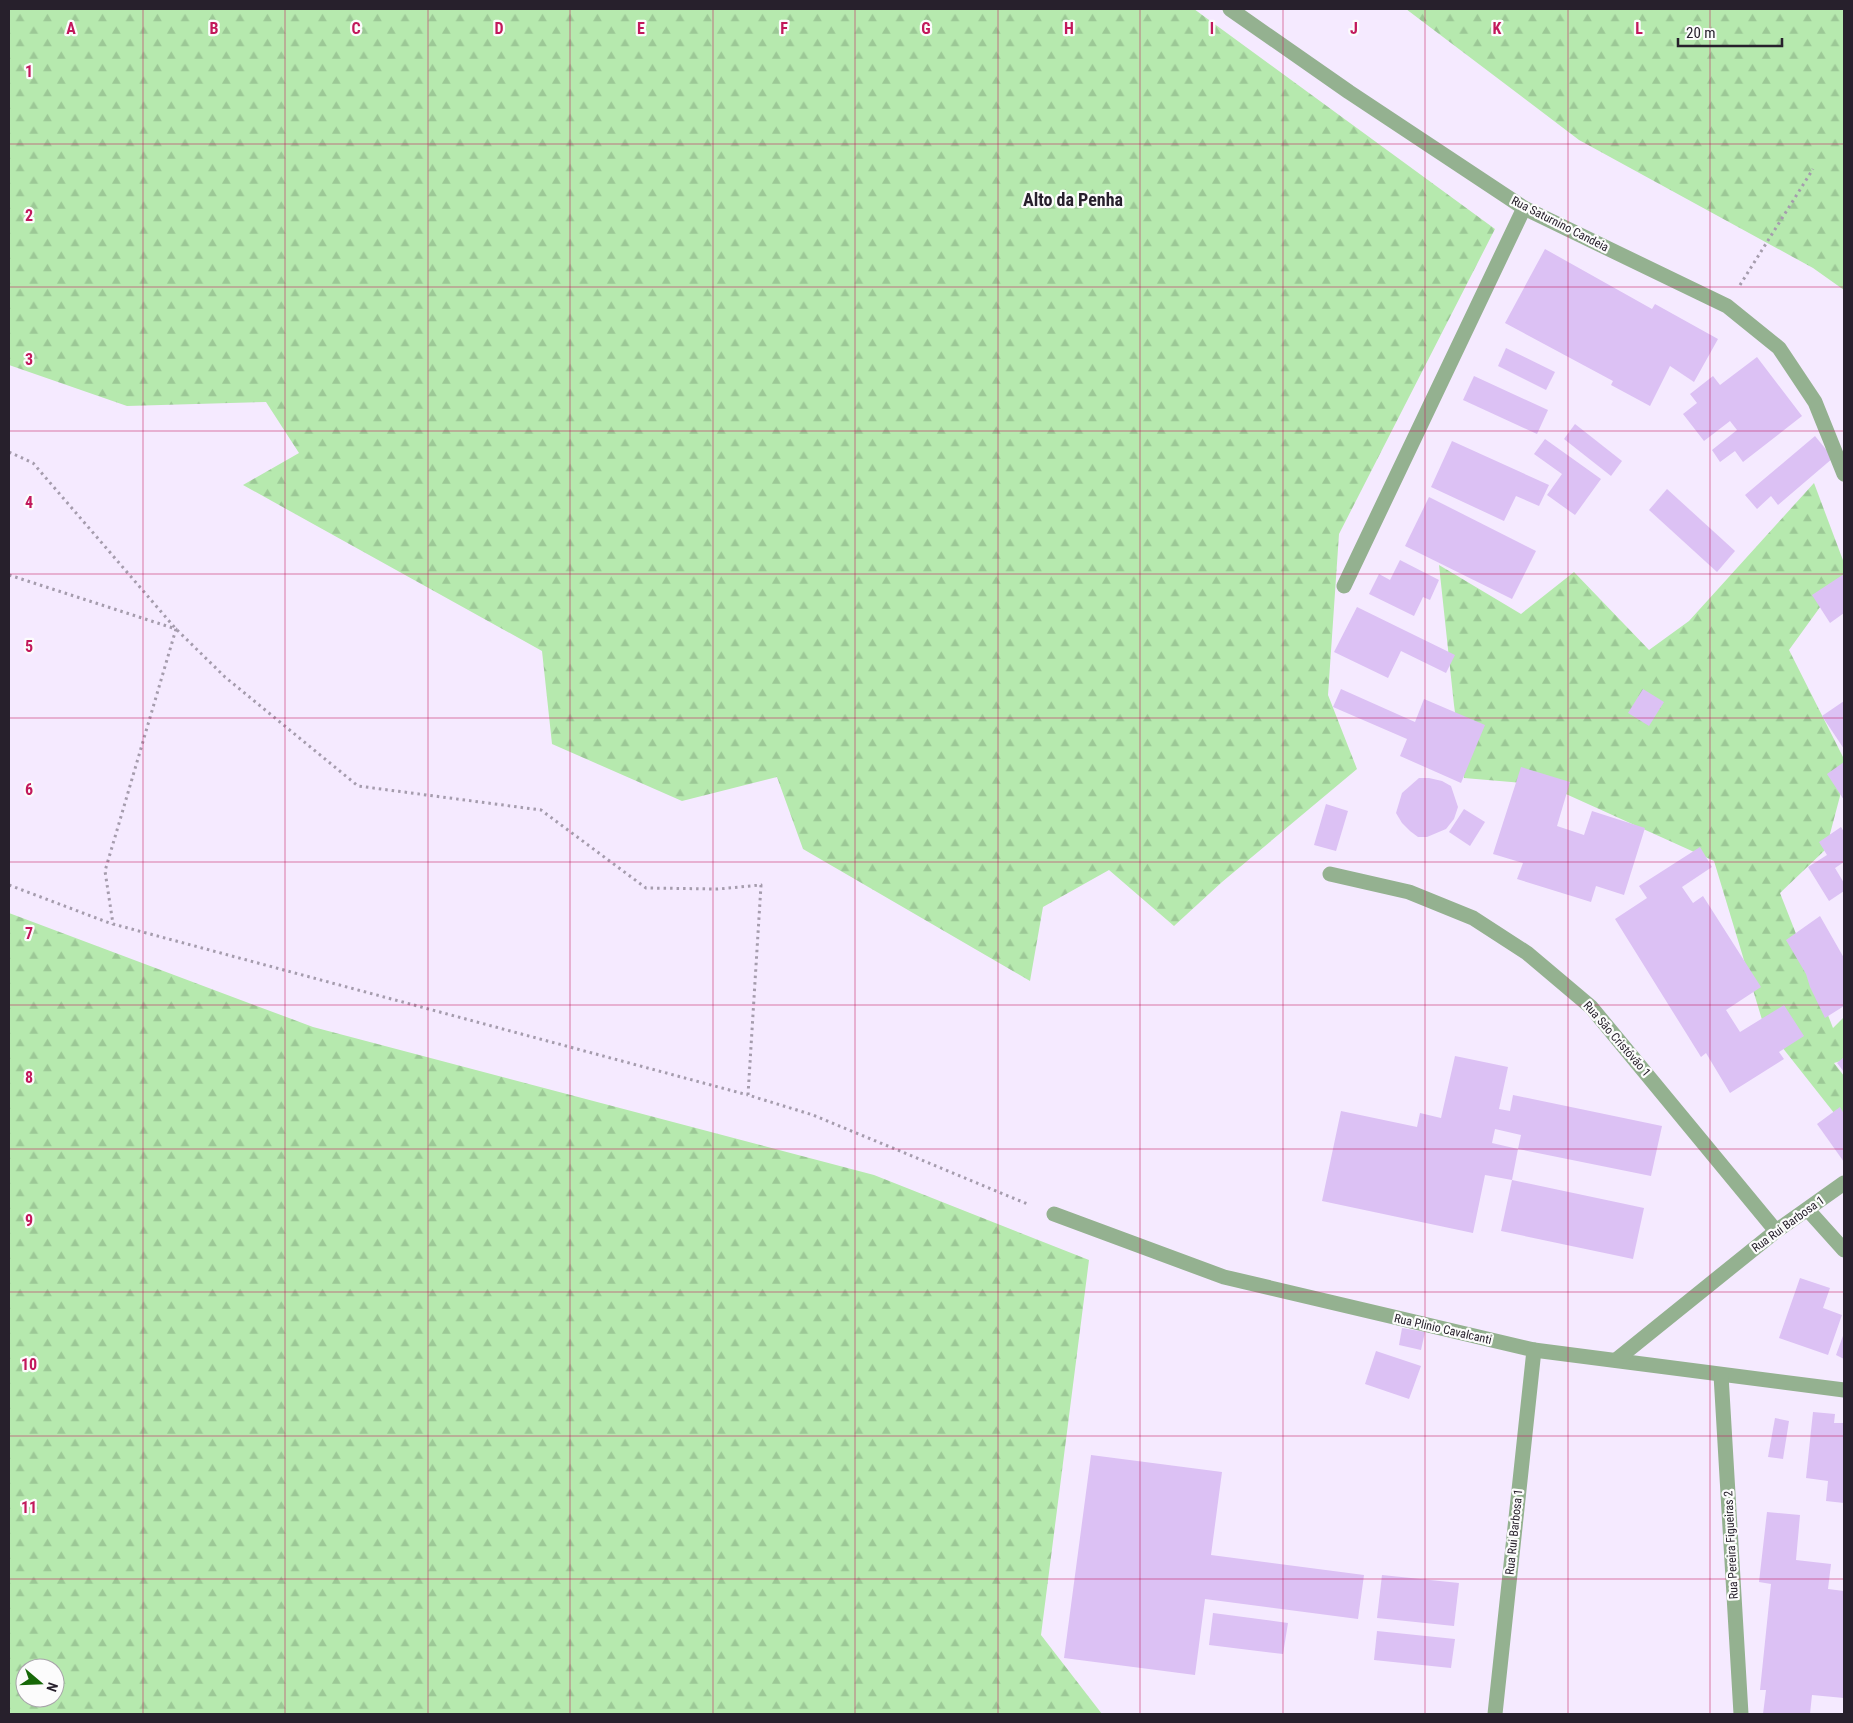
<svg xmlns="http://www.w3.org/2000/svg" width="1853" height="1723" font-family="'Roboto Condensed',sans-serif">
	<defs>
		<pattern id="forest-firs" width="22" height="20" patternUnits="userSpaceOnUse" patternTransform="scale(1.25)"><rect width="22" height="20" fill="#b6e9ae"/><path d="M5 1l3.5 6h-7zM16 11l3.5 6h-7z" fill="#9cc896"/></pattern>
	</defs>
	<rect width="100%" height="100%" fill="#f5eaff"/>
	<!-- forest -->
	<g fill="url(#forest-firs)" fill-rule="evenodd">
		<polygon points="9,9 1194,9 1495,229 1339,534 1328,695 1357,769 1222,882 1174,926 1109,870 1043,907 1030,981 803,849 777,777 682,801 552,744 542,651 243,485 299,453 266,402 127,406 9,365"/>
		<polygon points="1406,9 1844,9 1844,290 1813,268 1579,140"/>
		<polygon points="1814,483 1844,563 1844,574 1789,650 1844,759 1844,781 1826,849 1780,893 1833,1028 1844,1017 1844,1060 1834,1063 1844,1076 1844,1123 1842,1123 1763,1023 1714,861 1546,785 1464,778 1454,705 1439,565 1521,614 1574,572 1649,650 1689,621"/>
		<path d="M9 913 313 1027 874 1175 1089 1260 1041 1635 1102 1714H9ZM25 1668H55V1698H25Z"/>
	</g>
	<!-- building -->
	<g fill="#dcc1f4">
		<polygon points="1545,249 1652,309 1655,304 1718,339 1694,382 1670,366 1650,406 1611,385 1613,381 1505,323"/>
		<polygon points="1506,348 1555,372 1546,390 1498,366"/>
		<polygon points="1757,357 1802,416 1743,462 1735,451 1720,462 1712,450 1737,430 1730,421 1704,441 1683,414 1697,403 1690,394 1713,376 1720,385"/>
		<polygon points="1474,376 1548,410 1537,434 1463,400"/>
		<polygon points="1575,424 1622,461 1611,476 1564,439"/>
		<polygon points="1815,436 1833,458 1778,505 1771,496 1757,509 1745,495"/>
		<polygon points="1545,439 1601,479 1575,515 1547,495 1562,474 1534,454"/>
		<polygon points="1452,441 1549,485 1539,506 1516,496 1504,521 1431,487"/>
		<polygon points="1667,489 1735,551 1717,572 1649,510"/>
		<polygon points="1429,497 1536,551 1512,599 1405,546"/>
		<polygon points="1400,560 1439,580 1430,600 1423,597 1414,616 1369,594 1379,574 1390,580"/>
		<polygon points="1844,574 1844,613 1830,623 1812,595"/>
		<polygon points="1357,607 1455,655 1446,673 1401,651 1388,678 1334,652"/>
		<polygon points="1341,689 1415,722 1424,699 1485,725 1461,783 1400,756 1407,739 1333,707"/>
		<polygon points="1643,689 1664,702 1649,726 1628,713"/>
		<polygon points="1844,701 1844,749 1822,716"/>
		<polygon points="1844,762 1844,800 1827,774"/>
		<polygon points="1521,767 1570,782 1557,826 1584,835 1592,811 1645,828 1624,895 1596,886 1591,902 1517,879 1523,863 1493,854"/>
		<polygon points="1419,778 1429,778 1442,781 1451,786 1458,807 1454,819 1446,829 1427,837 1418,837 1410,831 1402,823 1396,813 1402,793"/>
		<polygon points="1326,804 1348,811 1336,851 1314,845"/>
		<polygon points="1464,809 1485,822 1470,846 1449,832"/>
		<polygon points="1841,827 1844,832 1844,862 1835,868 1844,883 1844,891 1829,901 1808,867 1827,855 1819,842"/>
		<polygon points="1700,847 1712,867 1682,887 1693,903 1703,896 1761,987 1726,1010 1740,1032 1784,1005 1804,1036 1779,1052 1784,1059 1730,1093 1706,1053 1701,1057 1615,919 1647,898 1639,886"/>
		<polygon points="1820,916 1844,958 1844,1006 1825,1018 1810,987 1806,974 1786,940"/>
		<polygon points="1455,1056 1508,1067 1499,1109 1510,1111 1513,1095 1662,1126 1651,1176 1518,1149 1521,1135 1495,1129 1492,1143 1518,1149 1512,1180 1485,1175 1473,1233 1322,1201 1341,1111 1417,1127 1420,1113 1441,1118"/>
		<polygon points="1844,1057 1844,1072 1837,1063"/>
		<polygon points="1840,1107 1844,1114 1844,1162 1817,1124"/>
		<polygon points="1512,1180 1644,1208 1633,1259 1501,1231"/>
		<polygon points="1800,1278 1830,1288 1823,1308 1842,1315 1828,1355 1779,1338"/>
		<polygon points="1402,1328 1425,1332 1421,1350 1399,1345"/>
		<polygon points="1844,1333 1844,1359 1836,1355"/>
		<polygon points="1376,1351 1421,1366 1409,1399 1365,1384"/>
		<polygon points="1813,1412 1835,1414 1834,1423 1844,1423 1844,1503 1826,1501 1828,1481 1806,1478"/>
		<polygon points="1775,1418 1789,1421 1783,1459 1768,1457"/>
		<polygon points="1091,1455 1222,1472 1211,1555 1364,1575 1358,1619 1205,1599 1195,1675 1064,1658"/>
		<polygon points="1767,1512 1800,1515 1796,1560 1831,1564 1828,1589 1844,1591 1844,1698 1812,1695 1810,1714 1763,1714 1766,1690 1760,1690 1771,1584 1759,1582"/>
		<polygon points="1382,1575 1459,1583 1454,1626 1377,1618"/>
		<polygon points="1213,1613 1288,1623 1283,1654 1209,1645"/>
		<polygon points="1377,1631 1455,1639 1451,1668 1374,1660"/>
	</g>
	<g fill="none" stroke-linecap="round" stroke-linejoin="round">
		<!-- path -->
		<g stroke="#a59cad" stroke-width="3" stroke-dasharray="2.5 4" stroke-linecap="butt">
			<polyline points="1740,285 1813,169"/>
			<polyline points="9,452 33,463 176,629 225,677 358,786 541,810 646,888 718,889 761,885 748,1095 813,1115 1030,1205"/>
			<polyline points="9,575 176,629 105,871 113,924 748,1095"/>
			<polyline points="9,885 112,924"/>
		</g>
		<!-- minor -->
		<g stroke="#94b190" stroke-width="15">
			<polyline points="1230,9 1349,92 1524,208 1727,306 1779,348 1815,402 1844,474"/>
			<polyline points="1344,586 1524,208"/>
			<polyline points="1330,874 1409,892 1473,918 1527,953 1591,1007 1776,1231"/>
			<polyline points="1808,1210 1844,1250"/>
			<polyline points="1054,1214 1224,1277 1534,1350 1844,1390"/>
			<polyline points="1616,1360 1776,1231 1844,1183"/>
			<polyline points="1721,1375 1741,1714"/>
			<polyline points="1495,1714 1534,1350"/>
		</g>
	</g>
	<!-- grid -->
	<path fill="none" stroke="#c2185b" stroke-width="1" stroke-opacity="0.55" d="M143 9V1714M285 9V1714M428 9V1714M570 9V1714M713 9V1714M855 9V1714M998 9V1714M1140 9V1714M1283 9V1714M1425 9V1714M1568 9V1714M1710 9V1714M9 144H1844M9 287H1844M9 431H1844M9 574H1844M9 718H1844M9 862H1844M9 1005H1844M9 1149H1844M9 1292H1844M9 1436H1844M9 1579H1844"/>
	<g text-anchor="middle" stroke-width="4.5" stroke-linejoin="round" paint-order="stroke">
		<!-- street labels -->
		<g font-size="12" fill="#27202c" stroke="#fcfcfc">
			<text transform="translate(1560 224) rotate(27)" y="4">Rua Saturnino Candeia</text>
			<text transform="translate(1617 1039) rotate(49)" y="4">Rua São Cristóvão 1</text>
			<text transform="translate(1788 1224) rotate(-36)" y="4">Rua Rui Barbosa 1</text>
			<text transform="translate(1443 1329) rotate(13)" y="4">Rua Plinio Cavalcanti</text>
			<text transform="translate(1514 1532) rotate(-84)" y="4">Rua Rui Barbosa 1</text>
			<text transform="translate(1731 1545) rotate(-93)" y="4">Rua Pereira Figueiras 2</text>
		</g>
		<!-- district labels -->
		<g font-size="18" font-weight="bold" fill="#27202c" stroke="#fcfcfc">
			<text x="1073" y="206">Alto da Penha</text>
		</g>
	</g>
	<g font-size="16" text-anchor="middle" font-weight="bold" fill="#c2185b" stroke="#fcfcfc" stroke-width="4.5" stroke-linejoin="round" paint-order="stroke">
		<text x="71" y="34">A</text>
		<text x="214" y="34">B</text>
		<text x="356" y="34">C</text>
		<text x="499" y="34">D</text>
		<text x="641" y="34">E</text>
		<text x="784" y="34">F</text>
		<text x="926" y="34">G</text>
		<text x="1069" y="34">H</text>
		<text x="1212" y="34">I</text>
		<text x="1354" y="34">J</text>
		<text x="1497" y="34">K</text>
		<text x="1639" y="34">L</text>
		<text x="29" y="77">1</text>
		<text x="29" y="221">2</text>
		<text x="29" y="365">3</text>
		<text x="29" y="508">4</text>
		<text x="29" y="652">5</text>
		<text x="29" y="795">6</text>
		<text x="29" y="939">7</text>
		<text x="29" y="1083">8</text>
		<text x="29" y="1226">9</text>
		<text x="29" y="1370">10</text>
		<text x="29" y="1513">11</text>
	</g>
	<!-- border -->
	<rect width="1853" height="1723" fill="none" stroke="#27202c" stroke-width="20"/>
	<!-- north arrow -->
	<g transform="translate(40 1683) rotate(109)"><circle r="24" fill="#fcfcfc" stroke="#a7a4a9"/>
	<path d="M0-4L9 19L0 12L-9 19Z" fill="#176808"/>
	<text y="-8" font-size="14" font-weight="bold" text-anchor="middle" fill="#27202c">N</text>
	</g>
	<!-- scale -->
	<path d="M1678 38v8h104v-8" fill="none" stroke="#27202c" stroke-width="2.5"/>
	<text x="1686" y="38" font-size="15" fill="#27202c" stroke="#fcfcfc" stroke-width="4" paint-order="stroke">20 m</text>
</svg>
